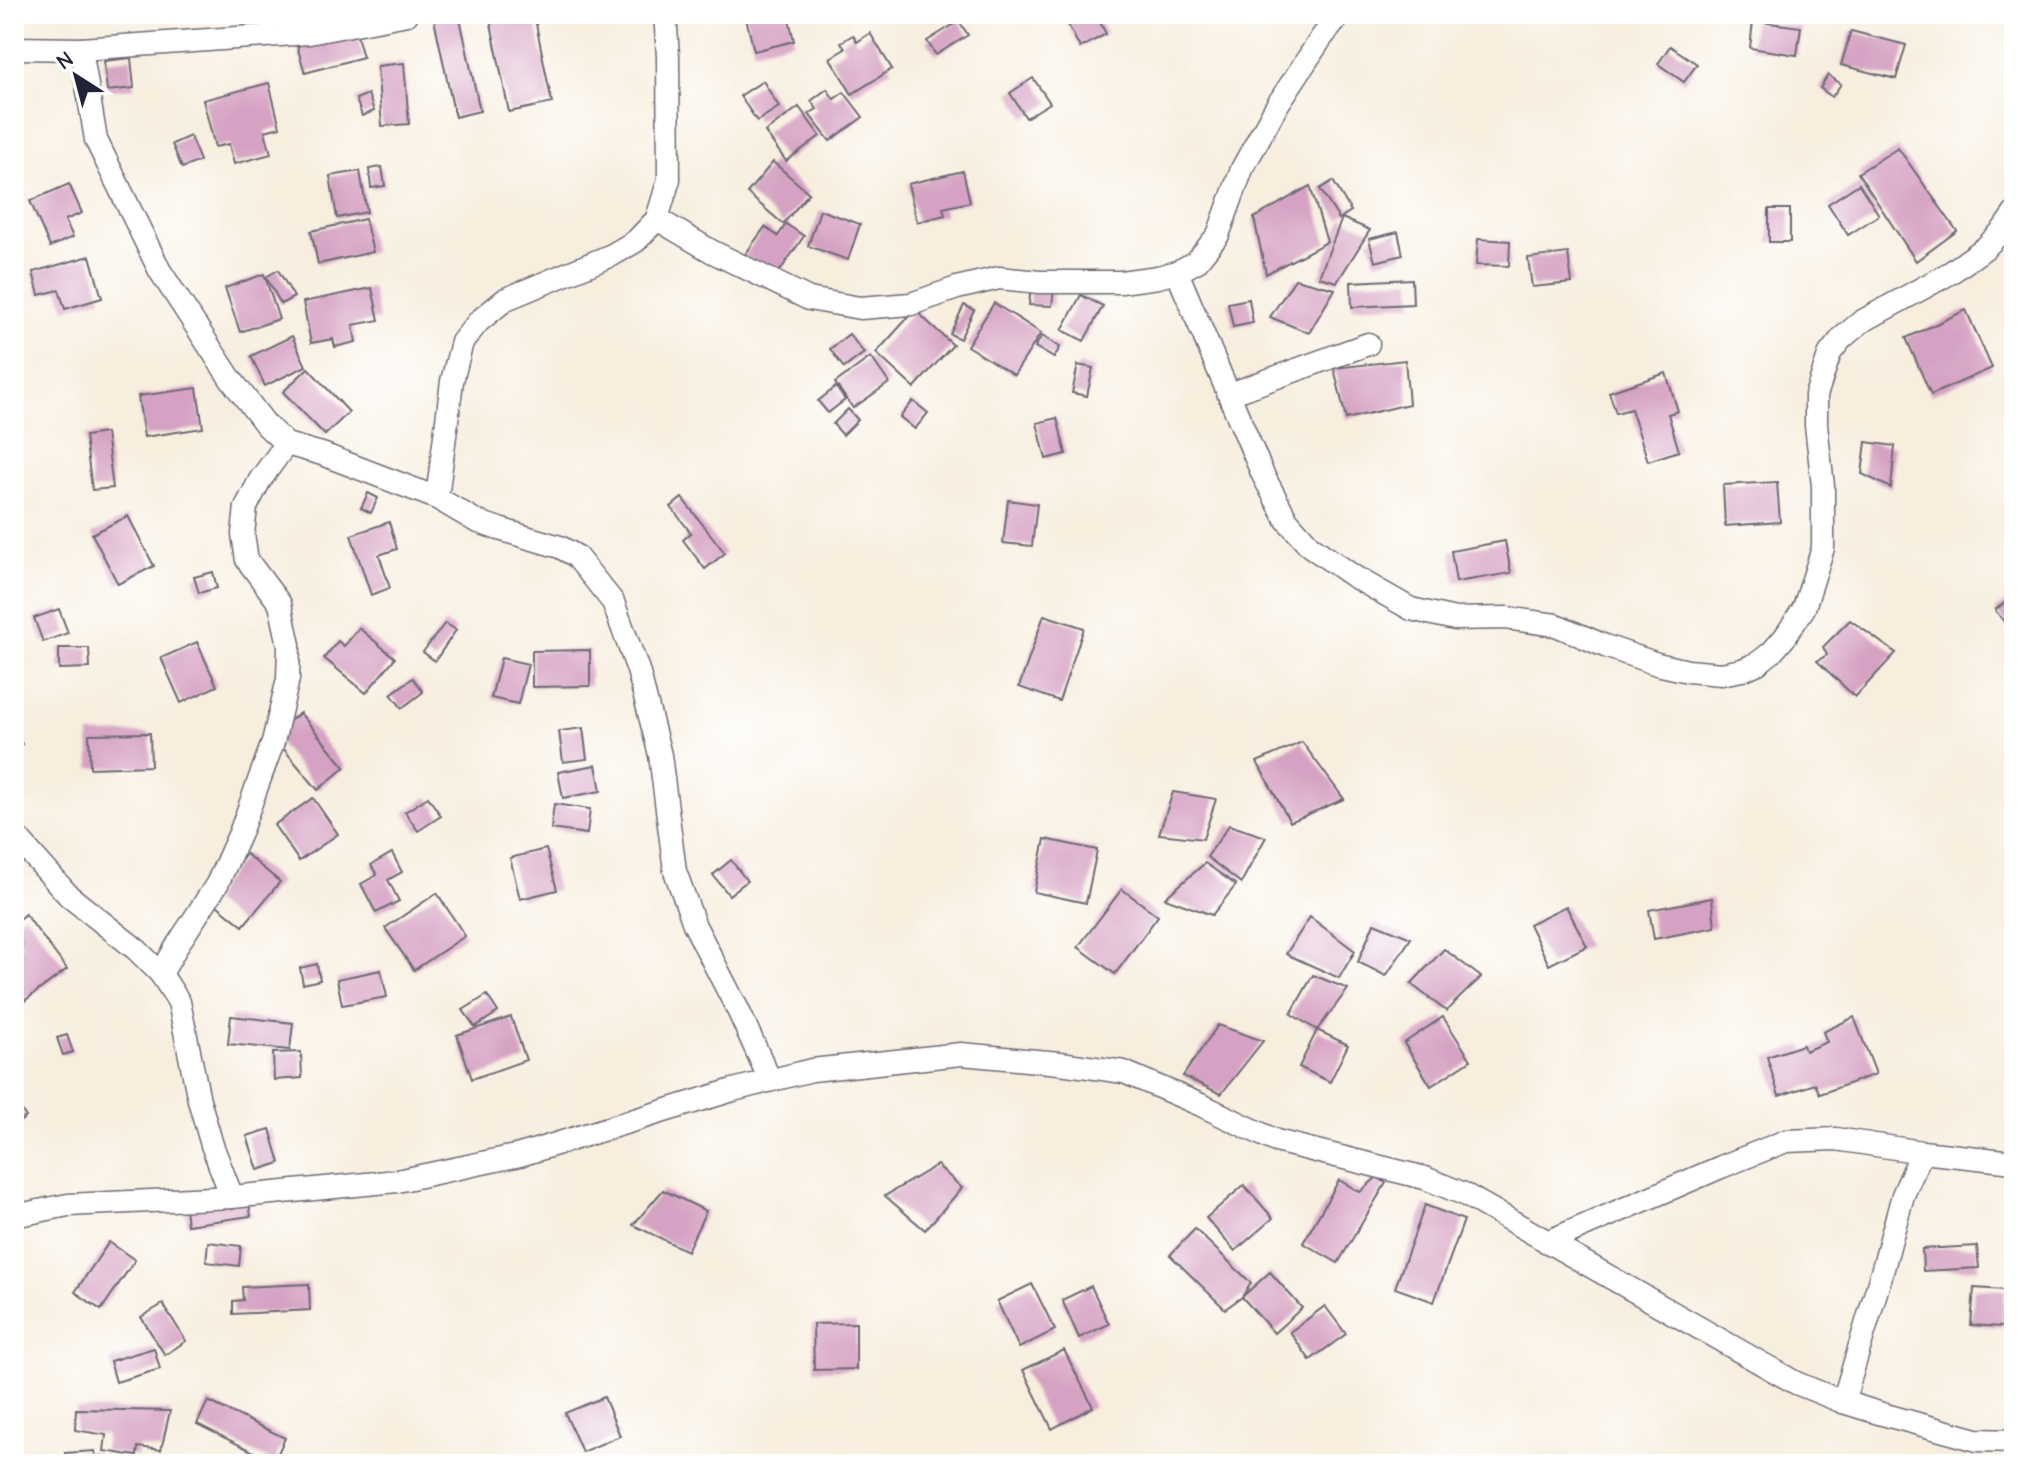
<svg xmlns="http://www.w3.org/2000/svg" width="2028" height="1478" font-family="'Comic Neue',sans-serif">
	<rect width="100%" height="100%" fill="#fff"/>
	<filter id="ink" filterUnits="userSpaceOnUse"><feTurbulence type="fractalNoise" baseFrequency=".0125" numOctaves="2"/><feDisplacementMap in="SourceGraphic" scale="16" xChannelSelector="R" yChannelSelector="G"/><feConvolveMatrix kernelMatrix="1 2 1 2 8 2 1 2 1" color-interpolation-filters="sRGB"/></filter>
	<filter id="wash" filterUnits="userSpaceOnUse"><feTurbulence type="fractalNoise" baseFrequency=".006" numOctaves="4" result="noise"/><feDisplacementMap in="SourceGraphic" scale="32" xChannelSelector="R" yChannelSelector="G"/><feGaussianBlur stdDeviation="1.8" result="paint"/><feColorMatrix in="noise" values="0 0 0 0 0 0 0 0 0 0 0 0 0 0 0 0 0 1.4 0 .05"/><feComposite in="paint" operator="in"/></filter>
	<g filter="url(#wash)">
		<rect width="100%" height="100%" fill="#f7eede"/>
		<g id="blocks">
			<!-- building -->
			<g fill="#d6a2c3">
				<polygon points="459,14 480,111 455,117 434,19"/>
				<polygon points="489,14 534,14 552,103 509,112"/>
				<polygon points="745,14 788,14 794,41 754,51"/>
				<polygon points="1070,14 1096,14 1106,34 1080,48 1064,17"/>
				<polygon points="959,21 968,35 936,55 927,41"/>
				<polygon points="1753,21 1801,27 1797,55 1750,48"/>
				<polygon points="355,29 363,57 305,73 297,46"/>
				<polygon points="1851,31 1906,45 1896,79 1841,65"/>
				<polygon points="870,33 892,69 852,94 830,58 845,49 841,42 853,35 857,42"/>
				<polygon points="1670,46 1697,64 1684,82 1658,64"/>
				<polygon points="131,58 134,88 107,91 104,61"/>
				<polygon points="404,63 409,124 382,126 377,66"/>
				<polygon points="1828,75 1841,84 1832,97 1820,88"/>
				<polygon points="1033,78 1050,103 1026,118 1010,93"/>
				<polygon points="763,81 779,107 757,121 740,96"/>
				<polygon points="269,83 280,127 265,131 271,154 234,164 229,144 215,147 203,100"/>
				<polygon points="827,89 834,99 844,92 863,117 830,141 809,114 817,109 811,101"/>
				<polygon points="368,94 374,111 362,116 356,99"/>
				<polygon points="799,107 820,136 786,161 765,132"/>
				<polygon points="190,136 200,161 182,168 172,144"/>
				<polygon points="1898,148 1957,231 1916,261 1858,173"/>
				<polygon points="773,162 809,193 783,224 747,193"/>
				<polygon points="382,167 385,186 371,188 369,169"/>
				<polygon points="360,171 367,212 337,218 330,176"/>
				<polygon points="963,171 970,202 943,208 945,215 917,222 908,184"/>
				<polygon points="1333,181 1351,211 1339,219 1320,189"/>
				<polygon points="69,184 82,213 65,220 73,237 50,247 30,201"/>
				<polygon points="1859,184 1879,215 1848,235 1828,204"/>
				<polygon points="1310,186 1327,242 1266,274 1254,218"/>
				<rect x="1769" y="209" width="21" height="33"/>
				<polygon points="820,210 860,224 848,260 808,246"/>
				<polygon points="1342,218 1370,230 1337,282 1319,277"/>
				<polygon points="365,219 373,252 318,264 311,231"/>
				<polygon points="786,224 804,236 775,278 744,256 765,227 778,236"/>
				<polygon points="1398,232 1403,255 1375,262 1369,239"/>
				<polygon points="1478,239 1510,241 1509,266 1476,265"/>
				<polygon points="1568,253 1572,283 1532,287 1528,258"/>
				<polygon points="90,256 102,298 65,309 59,290 39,295 33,272"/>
				<polygon points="278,270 294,297 281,304 266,277"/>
				<polygon points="264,274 279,319 240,332 225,288"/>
				<polygon points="1295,279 1335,289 1309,333 1270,317"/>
				<polygon points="1412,279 1413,304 1352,307 1351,282"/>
				<polygon points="1031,286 1054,288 1052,306 1029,305"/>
				<polygon points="372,288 379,320 353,325 356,342 335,347 333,339 311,343 303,302"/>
				<polygon points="1081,295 1103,306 1084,341 1062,330"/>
				<polygon points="1249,299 1253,323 1233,327 1228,303"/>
				<polygon points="994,303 1041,333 1014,375 967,346"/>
				<polygon points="964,305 974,310 960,339 950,334"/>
				<polygon points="915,310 953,345 914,388 876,353"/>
				<polygon points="1966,310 1992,368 1931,395 1906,338"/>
				<polygon points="849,334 864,353 844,368 830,349"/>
				<polygon points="292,336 306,366 265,386 251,356"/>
				<polygon points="1042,336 1060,347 1054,358 1035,347"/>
				<polygon points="871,357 889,383 853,408 835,383"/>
				<polygon points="1405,360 1409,404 1346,419 1334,368"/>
				<polygon points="1078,365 1093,368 1087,396 1072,393"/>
				<polygon points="308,368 349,412 325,435 283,392"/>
				<polygon points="1666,373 1678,411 1668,414 1679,451 1648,461 1631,409 1616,413 1609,392"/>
				<polygon points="836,387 845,400 828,413 818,401"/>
				<polygon points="197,388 203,428 144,437 138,396"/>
				<polygon points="913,401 928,413 915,429 900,417"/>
				<polygon points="848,409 858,420 843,435 833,424"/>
				<polygon points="1057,418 1066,454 1046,459 1037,423"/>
				<polygon points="106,433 113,488 92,490 85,436"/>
				<polygon points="1866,442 1895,446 1891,488 1862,474"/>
				<polygon points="1777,482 1780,522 1725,526 1723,485"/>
				<polygon points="368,493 378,498 371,513 361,508"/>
				<polygon points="682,498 725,553 705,569 683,540 691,533 671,507"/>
				<polygon points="1008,500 1037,504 1032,546 1003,543"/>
				<polygon points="128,516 154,566 118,584 92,534"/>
				<polygon points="389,522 397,549 379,555 390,588 371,595 351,535"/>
				<polygon points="1505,541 1511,573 1456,582 1451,551"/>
				<polygon points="213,572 217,588 199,593 194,577"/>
				<polygon points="2014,596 2014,635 1995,610"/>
				<polygon points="59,609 68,633 43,642 34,618"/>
				<polygon points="1044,615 1084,628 1059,701 1019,687"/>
				<polygon points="1850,620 1896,653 1855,697 1817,661 1827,655 1823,647"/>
				<polygon points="445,623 456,630 435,661 423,652"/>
				<polygon points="359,628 395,658 366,693 324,658 338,641 344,646"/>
				<polygon points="197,642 217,686 181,703 161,658"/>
				<polygon points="59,648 89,648 90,668 59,669"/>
				<polygon points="590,650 590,686 532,687 532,651"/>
				<polygon points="501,658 528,664 518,704 491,698"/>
				<polygon points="413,678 423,692 402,708 391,694"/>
				<polygon points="300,713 345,767 318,790 272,735"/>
				<polygon points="583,728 587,759 563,762 559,731"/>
				<polygon points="14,731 22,744 14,750"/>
				<polygon points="150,733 151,766 90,768 89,734"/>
				<polygon points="1302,742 1344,799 1290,822 1257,762"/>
				<polygon points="596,765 601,791 563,798 558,772"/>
				<polygon points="1173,792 1216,799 1203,839 1159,834"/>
				<polygon points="428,797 441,816 418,831 405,812"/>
				<polygon points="313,798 338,834 299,861 274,825"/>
				<polygon points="554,804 590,809 587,834 551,829"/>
				<polygon points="1229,825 1266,837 1241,883 1207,857"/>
				<polygon points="1045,839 1097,850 1086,903 1034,892"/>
				<polygon points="546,849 557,890 520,899 510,858"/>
				<polygon points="392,853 402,872 388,880 399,901 376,913 361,884 377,875 371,865"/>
				<polygon points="246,854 280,882 243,926 213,902 221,885"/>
				<polygon points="731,860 747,881 729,895 713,875"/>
				<polygon points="1205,863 1236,885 1212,915 1165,898"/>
				<polygon points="1122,889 1158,916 1115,974 1078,947"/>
				<polygon points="437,893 465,936 414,970 385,928"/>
				<polygon points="1712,898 1715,927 1654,939 1649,910"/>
				<polygon points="1566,906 1587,946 1549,965 1529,924"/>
				<polygon points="25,914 67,969 23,1002 14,989 14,951 22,945 14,934 14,923"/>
				<polygon points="1310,917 1355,951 1339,978 1286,954"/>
				<polygon points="1374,923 1411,938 1386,976 1358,962"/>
				<polygon points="1444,949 1481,977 1446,1011 1411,984"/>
				<polygon points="317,964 320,980 303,984 300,968"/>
				<polygon points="381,970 387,997 342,1005 337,979"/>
				<polygon points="1313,975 1348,989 1317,1030 1291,1014"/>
				<polygon points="487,995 498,1012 475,1027 463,1010"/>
				<polygon points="14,996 24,1012 14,1019"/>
				<polygon points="231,1016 293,1023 290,1050 228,1044"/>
				<polygon points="511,1017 526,1060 472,1079 457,1035"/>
				<polygon points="1443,1017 1471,1060 1431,1086 1404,1043"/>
				<polygon points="1854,1017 1876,1074 1820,1094 1815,1084 1779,1096 1767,1057 1803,1045 1805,1051 1827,1042 1823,1032"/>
				<polygon points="1218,1025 1263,1041 1221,1094 1183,1076"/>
				<polygon points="1317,1030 1348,1045 1330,1082 1299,1067"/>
				<polygon points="67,1035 73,1052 63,1055 57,1038"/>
				<polygon points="301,1052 302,1078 274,1080 273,1053"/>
				<polygon points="18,1105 26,1117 14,1126 14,1108"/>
				<polygon points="270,1129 280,1163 258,1170 247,1136"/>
				<polygon points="937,1165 962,1188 925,1230 885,1196"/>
				<polygon points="1377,1177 1386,1183 1338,1263 1303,1243 1339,1180 1360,1192"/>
				<polygon points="1244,1185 1273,1218 1235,1251 1206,1218"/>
				<polygon points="663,1190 706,1211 687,1251 633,1225"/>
				<polygon points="248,1198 251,1216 187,1225 185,1208"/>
				<polygon points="1425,1205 1464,1220 1434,1302 1395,1288"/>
				<polygon points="1195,1229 1251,1283 1242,1297 1225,1309 1170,1255"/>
				<polygon points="109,1242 135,1260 101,1310 75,1292"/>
				<polygon points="208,1242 241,1246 239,1266 206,1262"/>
				<polygon points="1977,1246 1979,1268 1923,1271 1922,1249"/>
				<polygon points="1270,1272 1302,1308 1274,1333 1242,1297"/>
				<polygon points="309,1284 310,1310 233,1314 233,1301 243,1300 242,1287"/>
				<polygon points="1032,1284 1055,1330 1019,1348 997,1301"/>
				<polygon points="1091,1286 1109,1324 1079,1338 1062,1300"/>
				<polygon points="1974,1288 2005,1290 2002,1327 1971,1325"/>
				<polygon points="163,1304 186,1341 165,1355 141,1317"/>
				<polygon points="1325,1306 1346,1334 1310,1360 1290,1332"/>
				<polygon points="856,1323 856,1369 814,1370 813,1324"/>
				<polygon points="154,1348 160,1369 116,1382 110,1361"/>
				<polygon points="1064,1350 1093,1407 1052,1429 1023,1370"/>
				<polygon points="604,1397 620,1436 582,1452 565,1413"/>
				<polygon points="208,1401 285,1438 274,1462 197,1424"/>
				<polygon points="76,1409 170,1411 161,1450 138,1447 137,1456 104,1451 106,1435 75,1430"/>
				<polygon points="95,1451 96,1464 66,1464 65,1453"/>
			</g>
		</g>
	</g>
	<g filter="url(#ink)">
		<use href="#blocks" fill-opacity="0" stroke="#6d6974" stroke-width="2"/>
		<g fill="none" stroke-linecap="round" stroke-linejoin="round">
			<defs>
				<g id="street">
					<polyline points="14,48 81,49 309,33 407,14"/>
					<polyline points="81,49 96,140 160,271 230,378 266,425 286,444 322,454 437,498 476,521 499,529 560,547 576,556 613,602 638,670 660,755 675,871 694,924 739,1012 770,1080"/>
					<polyline points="657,219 711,251 809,299 860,308 911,304 957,288 999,278 1040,282 1121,282 1158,277 1177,272 1196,262 1218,235 1242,169 1276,107 1322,37 1341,14"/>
					<polyline points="1177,272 1263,475 1287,520 1310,546 1353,576 1411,609 1455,619 1506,618 1556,625 1605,646 1657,664 1688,671 1721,674 1742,670 1758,663 1772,652 1785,637 1804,608 1823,548 1823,486 1816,425 1816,395 1830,353 1842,338 1861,322 1950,273 1985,248 2002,231 2014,214"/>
					<polyline points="1230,394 1368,344"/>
					<polyline points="437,498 452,381 462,342 479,321 506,299 612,255 636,241 657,219 669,179 668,56 665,14"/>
					<polyline points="14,834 69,896 137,950 161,974 179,1002 199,1100 212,1145 232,1197"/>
					<polyline points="161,974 178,944 217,884 240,833 273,742 288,679 289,645 280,604 247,560 243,534 246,507 260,480 286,444"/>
					<polyline points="14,1216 68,1205 232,1197 397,1181 520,1155 733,1090 812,1070 961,1054 1060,1063 1124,1072 1201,1105 1276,1141 1425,1178 1464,1194 1796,1383 1843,1402 1882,1414 1977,1440 2014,1441"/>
					<polyline points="1547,1242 1721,1167 1786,1141 1836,1139 1922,1152 2014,1162"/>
					<polyline points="1843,1402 1882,1272 1903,1195 1922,1152"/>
				</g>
			</defs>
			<!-- street casing -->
			<use href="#street" stroke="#6d6974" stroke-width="25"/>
			<!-- street -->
			<use href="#street" stroke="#fff" stroke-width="22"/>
		</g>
	</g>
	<!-- margin -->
	<rect width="2028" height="1478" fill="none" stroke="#fff" stroke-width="48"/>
	<!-- north arrow -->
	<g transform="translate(76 76) rotate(324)" stroke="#ffffff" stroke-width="6" paint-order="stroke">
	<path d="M0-6L14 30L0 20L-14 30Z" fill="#22223b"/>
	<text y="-12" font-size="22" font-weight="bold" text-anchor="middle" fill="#22223b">N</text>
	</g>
</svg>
